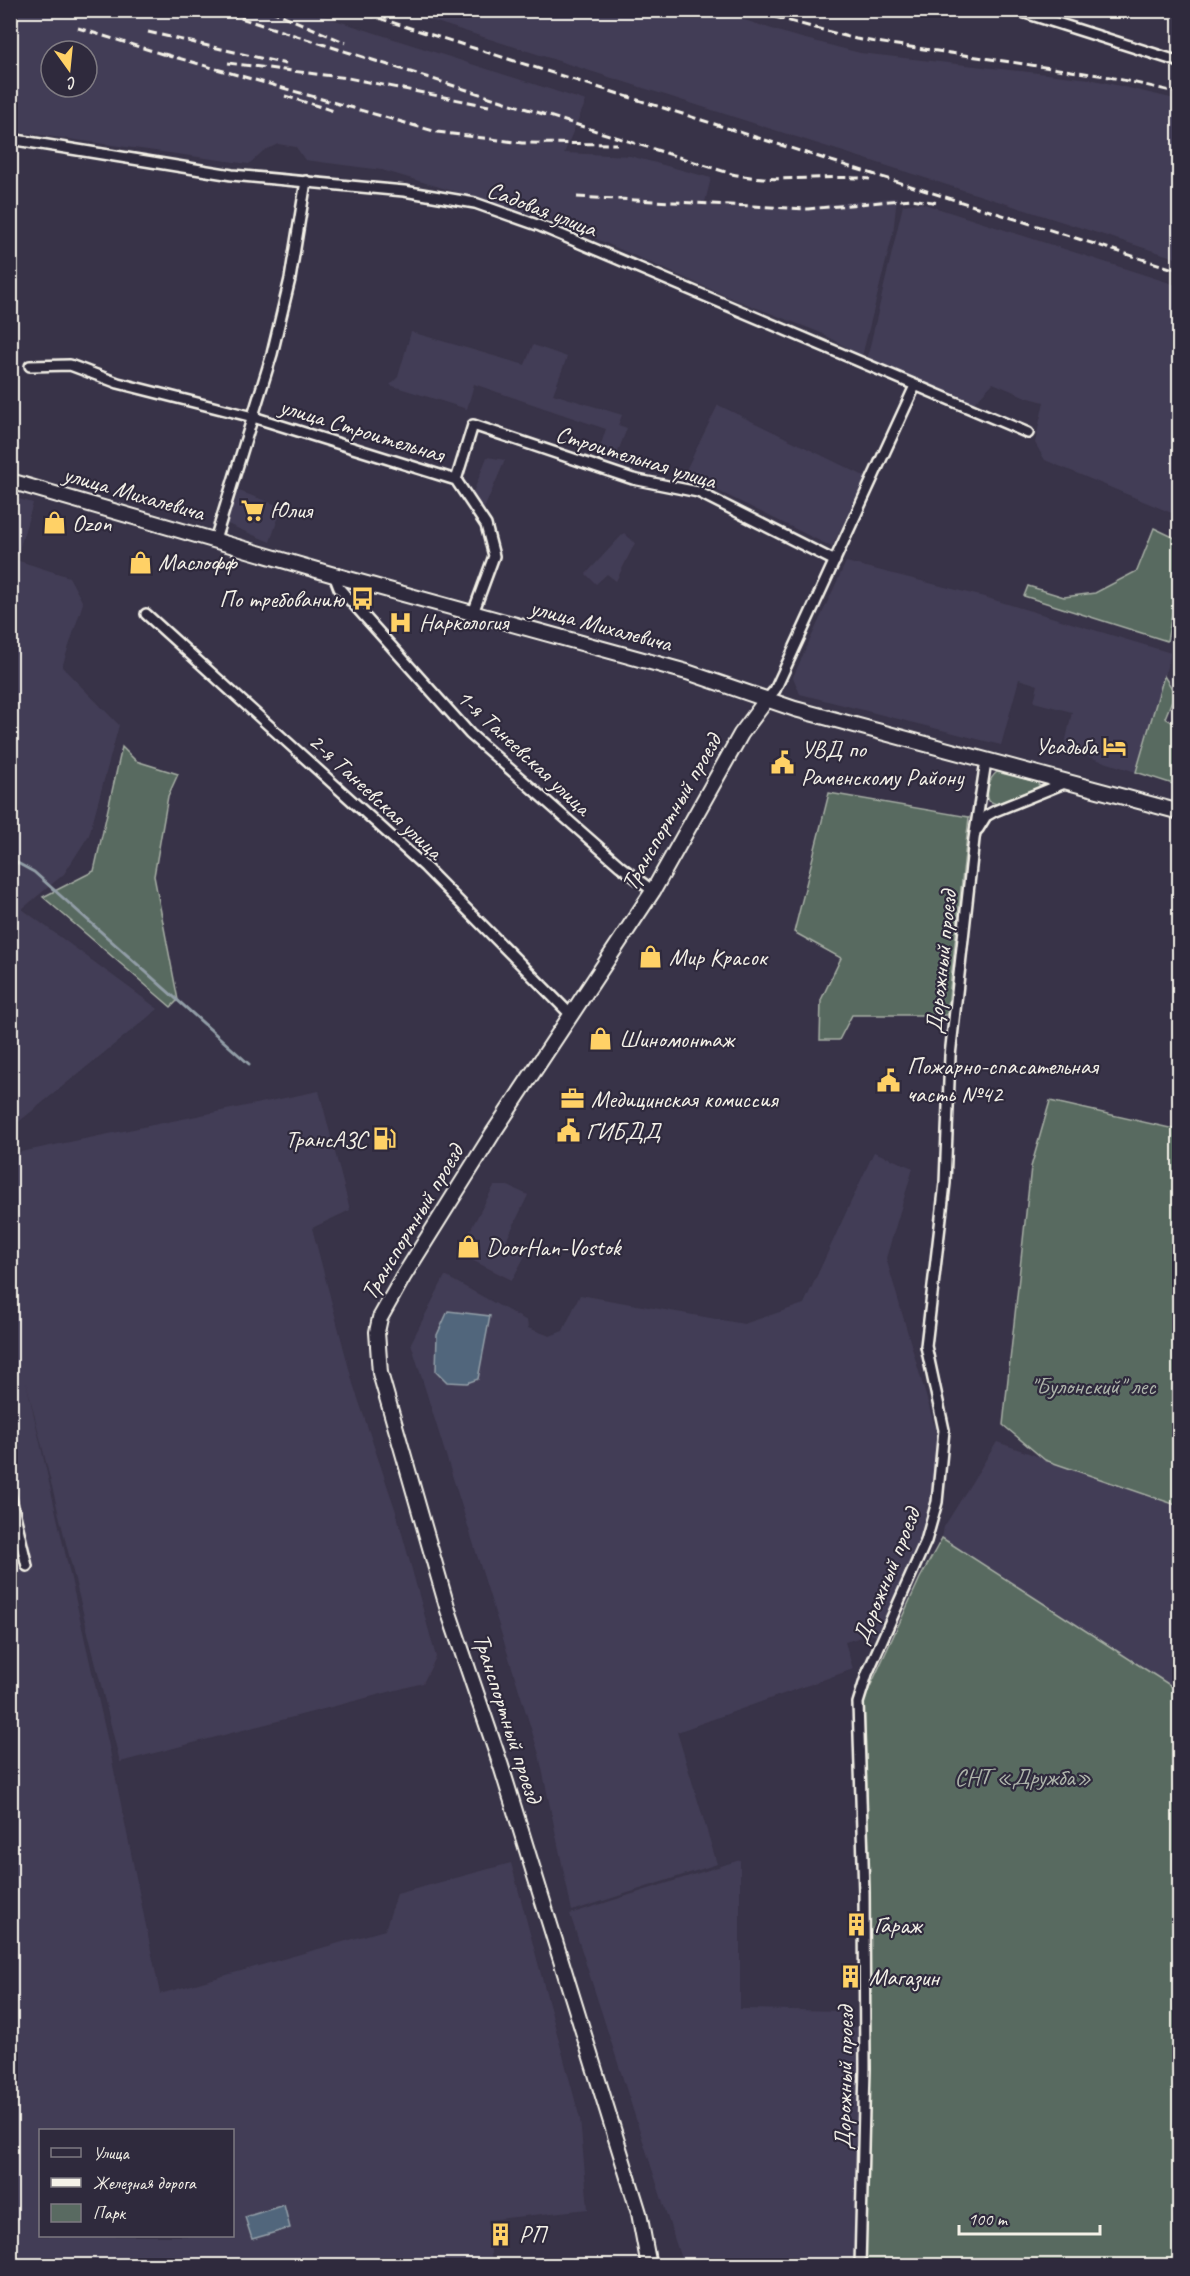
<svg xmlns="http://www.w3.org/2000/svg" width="1190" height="2276" font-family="Caveat,sans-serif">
	<rect width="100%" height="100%" fill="#383348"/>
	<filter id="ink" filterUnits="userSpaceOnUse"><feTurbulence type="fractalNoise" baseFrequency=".0167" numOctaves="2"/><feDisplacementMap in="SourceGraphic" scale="12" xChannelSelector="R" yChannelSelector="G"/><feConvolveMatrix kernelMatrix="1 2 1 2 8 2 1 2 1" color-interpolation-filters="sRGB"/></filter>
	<g filter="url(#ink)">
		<!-- built -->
		<g fill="#433e56" fill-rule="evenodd">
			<path d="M11 10 307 11 586 101 564 153 630 156 711 178 705 202 800 208 897 197 893 233 862 356 819 332 726 296 558 222 382 170 305 160 296 147 278 144 263 151 249 164 11 131ZM51 51H87V87H51Z"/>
			<polygon points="402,11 717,11 790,35 860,53 1090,79 1179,100 1179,259"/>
			<polygon points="921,203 1179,286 1179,516 1045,460 1035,443 1044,402 1026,397 993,383 974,403 867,359 903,205"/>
			<polygon points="411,332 525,365 533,345 567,357 553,394 622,415 618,425 627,428 617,454 629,459 625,467 597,457 606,429 474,384 467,409 390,385 398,377"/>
			<polygon points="718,405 866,477 832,547 684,474"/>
			<polygon points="487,457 505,460 483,511 471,498"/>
			<polygon points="239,491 282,507 270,542 225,523"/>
			<polygon points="11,497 33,503 16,560 69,577 83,603 62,667 119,725 89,835 64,874 22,909 158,1009 11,1128"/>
			<polygon points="624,533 635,543 616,581 607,574 596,584 586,574"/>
			<polygon points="846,562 984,597 1171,653 1136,772 1064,749 1072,712 1034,702 1038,685 1019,679 1001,745 800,694 793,677"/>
			<path d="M319 1091 350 1210 312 1228 353 1384 396 1512 436 1657 423 1683 120 1762 26 1381 110 1751 160 1994 385 1930 397 1894 511 1863 580 2119 588 2209 488 2220 492 2265H11V1154ZM40 2130H232V2236H40Z"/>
			<polygon points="874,1152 913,1168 886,1258 939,1441 924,1536 876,1636 871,1634 845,1642 853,1669 677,1732 717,1864 572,1911 539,1754 411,1343 445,1276 527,1321 528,1328 550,1336 563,1331 580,1295 744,1324 804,1304"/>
			<polygon points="494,1186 508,1186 528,1195 506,1241 528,1250 512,1280 458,1253"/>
			<polygon points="997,1442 1179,1506 1179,1691 942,1538 944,1527"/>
			<polygon points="740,1860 740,2009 841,2011 841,2026 861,2027 855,2265 683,2265 570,1914"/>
		</g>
		<!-- green -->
		<g fill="#596a61" stroke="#a6aea4" stroke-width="1.5">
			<polygon points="1154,528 1179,540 1179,578 1167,641 1024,596 1028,586 1064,597 1095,593 1137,571"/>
			<polygon points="1164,676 1175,693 1165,718 1179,726 1179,786 1136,772"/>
			<polygon points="122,747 136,761 178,774 168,796 154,876 178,1000 171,1007 43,897 94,871"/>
			<path d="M997 772 1037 782 1040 787 996 804 989 801C985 792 989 778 997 772Z"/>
			<polygon points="829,793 969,817 947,1015 852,1015 839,1040 820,1040 821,1000 841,958 794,932"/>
			<polygon points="1050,1101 1179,1130 1179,1506 1045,1460 1003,1425 1031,1167"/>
			<polygon points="942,1538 1179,1691 1179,2265 866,2265 870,1892 864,1700 920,1578"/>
		</g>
		<!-- water -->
		<g fill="#51667c" stroke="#929ea7" stroke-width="1.5">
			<polygon points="448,1311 490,1316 478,1379 467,1383 447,1382 436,1371 437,1335"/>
			<polygon points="284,2205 290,2228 252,2239 245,2217"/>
		</g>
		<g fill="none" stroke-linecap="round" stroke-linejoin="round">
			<!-- stream -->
			<polyline stroke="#929ea7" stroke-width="3" points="10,859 34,872 249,1064"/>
			<defs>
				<g id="street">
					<polyline points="1016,10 1180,62"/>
					<polyline points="10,139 232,175 404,191 475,203 540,226 1028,433"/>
					<polyline points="30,366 70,365 118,383 253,417 456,480 486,525 494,556 473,613"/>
					<polyline points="456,480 473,425 633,479 698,492 835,561"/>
					<polyline points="215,540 272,354 290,279 306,181"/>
					<polyline points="334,575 339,588 470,734 620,866 653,891"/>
					<polyline points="146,614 425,867 571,1015"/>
					<polyline points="767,699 775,690 793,651 915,386"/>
					<polyline points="978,829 986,816 995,811 1067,782"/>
					<polyline points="10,1494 27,1566"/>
					<polyline points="860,2266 865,2068 864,1893 858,1703 867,1674 926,1541 937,1502 944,1430 926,1346 945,1183 950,1056 974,839 986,761"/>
				</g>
				<g id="secondary">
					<polyline points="10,481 334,575 687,672 795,709 1180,812"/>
					<polyline points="649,2266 639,2213 501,1766 448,1610 380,1373 377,1332 380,1318 403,1277 493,1133 653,891 741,734 767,699"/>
				</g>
			</defs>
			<!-- street casing -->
			<use href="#street" stroke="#f4f1e8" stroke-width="14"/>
			<!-- secondary casing -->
			<use href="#secondary" stroke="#f4f1e8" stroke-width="18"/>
			<!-- street -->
			<use href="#street" stroke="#2f2a3d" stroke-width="9"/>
			<!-- secondary -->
			<use href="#secondary" stroke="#2f2a3d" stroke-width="14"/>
			<!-- rail -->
			<g stroke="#f4f1e8" stroke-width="3" stroke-dasharray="9 4.5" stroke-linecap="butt">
				<path d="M215 10 732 174C778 184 824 174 870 179"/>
				<polyline points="270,10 346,43"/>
				<polyline points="353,10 1180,271"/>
				<polyline points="749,10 856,39 1105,76 1180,93"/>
				<polyline points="78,28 172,57"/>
				<polyline points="148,32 286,64"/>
				<polyline points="164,54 437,132 522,143 617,144"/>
				<polyline points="228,63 348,78 489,106"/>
				<polyline points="285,96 334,111"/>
				<polyline points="577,197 808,209 911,199 939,203"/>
			</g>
		</g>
	</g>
	<!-- icons -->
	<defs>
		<symbol id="supermarket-bare" viewBox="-9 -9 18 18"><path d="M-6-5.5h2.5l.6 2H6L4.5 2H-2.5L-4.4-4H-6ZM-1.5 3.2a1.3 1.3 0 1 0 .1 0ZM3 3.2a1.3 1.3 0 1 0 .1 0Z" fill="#ffd166" stroke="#2f2a3d" stroke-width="2.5" paint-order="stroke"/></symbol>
		<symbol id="shop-bare" viewBox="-9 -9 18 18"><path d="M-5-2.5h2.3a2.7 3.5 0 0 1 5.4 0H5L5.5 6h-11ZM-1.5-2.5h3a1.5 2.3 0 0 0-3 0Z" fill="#ffd166" stroke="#2f2a3d" stroke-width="2.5" paint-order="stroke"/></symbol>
		<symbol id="bus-bare" viewBox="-9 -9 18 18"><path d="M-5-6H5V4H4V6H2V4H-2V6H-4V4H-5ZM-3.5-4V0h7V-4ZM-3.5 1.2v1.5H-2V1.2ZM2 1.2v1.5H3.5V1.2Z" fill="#ffd166" stroke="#2f2a3d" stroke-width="2.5" paint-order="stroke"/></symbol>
		<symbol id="hospital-bare" viewBox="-9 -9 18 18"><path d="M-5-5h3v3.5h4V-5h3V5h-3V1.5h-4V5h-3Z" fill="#ffd166" stroke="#2f2a3d" stroke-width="2.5" paint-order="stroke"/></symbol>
		<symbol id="hotel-bare" viewBox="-9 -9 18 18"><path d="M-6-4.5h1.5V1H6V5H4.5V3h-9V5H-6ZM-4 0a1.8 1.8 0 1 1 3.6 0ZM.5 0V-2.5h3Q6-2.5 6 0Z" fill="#ffd166" stroke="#2f2a3d" stroke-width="2.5" paint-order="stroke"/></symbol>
		<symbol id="civic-bare" viewBox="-9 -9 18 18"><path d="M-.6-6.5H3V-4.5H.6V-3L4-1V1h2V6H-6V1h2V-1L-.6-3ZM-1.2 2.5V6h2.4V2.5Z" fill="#ffd166" stroke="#2f2a3d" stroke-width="2.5" paint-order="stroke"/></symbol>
		<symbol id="office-bare" viewBox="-9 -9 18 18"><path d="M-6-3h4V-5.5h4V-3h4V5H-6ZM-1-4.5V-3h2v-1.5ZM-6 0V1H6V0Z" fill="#ffd166" stroke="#2f2a3d" stroke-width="2.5" paint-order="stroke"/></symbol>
		<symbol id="fuel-bare" viewBox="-9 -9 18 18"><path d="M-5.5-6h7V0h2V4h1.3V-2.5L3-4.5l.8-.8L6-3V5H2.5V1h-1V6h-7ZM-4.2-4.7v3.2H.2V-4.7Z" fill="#ffd166" stroke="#2f2a3d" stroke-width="2.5" paint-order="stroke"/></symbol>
		<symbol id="building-bare" viewBox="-9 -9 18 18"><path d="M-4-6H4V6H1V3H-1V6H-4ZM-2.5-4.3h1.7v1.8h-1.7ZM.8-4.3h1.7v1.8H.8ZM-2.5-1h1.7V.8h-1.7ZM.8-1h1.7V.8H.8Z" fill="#ffd166" stroke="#2f2a3d" stroke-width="2.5" paint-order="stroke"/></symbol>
	</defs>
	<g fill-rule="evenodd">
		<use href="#supermarket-bare" x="236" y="494" width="33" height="33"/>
		<use href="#shop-bare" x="38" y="506" width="33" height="33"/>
		<use href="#shop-bare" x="124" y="546" width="33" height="33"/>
		<use href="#bus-bare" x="346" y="582" width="33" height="33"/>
		<use href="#hospital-bare" x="384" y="606" width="33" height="33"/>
		<use href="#hotel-bare" x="1098" y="730" width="33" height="33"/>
		<use href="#civic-bare" x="766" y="746" width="33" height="33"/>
		<use href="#shop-bare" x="634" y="940" width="33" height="33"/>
		<use href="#shop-bare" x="584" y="1022" width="33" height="33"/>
		<use href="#civic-bare" x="872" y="1064" width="33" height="33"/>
		<use href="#office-bare" x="556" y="1082" width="33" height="33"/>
		<use href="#civic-bare" x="552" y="1114" width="33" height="33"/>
		<use href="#fuel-bare" x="368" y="1122" width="33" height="33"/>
		<use href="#shop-bare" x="452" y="1230" width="33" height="33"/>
		<use href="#building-bare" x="840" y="1908" width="33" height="33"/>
		<use href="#building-bare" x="834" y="1960" width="33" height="33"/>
		<use href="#building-bare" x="484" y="2218" width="33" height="33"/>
	</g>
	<g text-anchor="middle" stroke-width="4.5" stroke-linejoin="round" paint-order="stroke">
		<!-- street labels -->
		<g font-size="24" fill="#f4f1e8" stroke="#2f2a3d">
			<text transform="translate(542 209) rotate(21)" y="8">Садовая улица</text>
			<text transform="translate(362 430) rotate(17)" y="8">улица Строительная</text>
			<text transform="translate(636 457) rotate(17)" y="8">Строительная улица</text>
			<text transform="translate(134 493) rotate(16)" y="8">улица Михалевича</text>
			<text transform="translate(601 625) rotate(15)" y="8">улица Михалевича</text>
			<text transform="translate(524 752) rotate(43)" y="8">1-я Танеевская улица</text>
			<text transform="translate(376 796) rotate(43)" y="8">2-я Танеевская улица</text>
			<text transform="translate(671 812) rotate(-60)" y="8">Транспортный проезд</text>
			<text transform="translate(941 962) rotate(-84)" y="8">Дорожный проезд</text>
			<text transform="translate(412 1222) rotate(-59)" y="8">Транспортный проезд</text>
			<text transform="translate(886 1576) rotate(-68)" y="8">Дорожный проезд</text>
			<text transform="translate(508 1718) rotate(72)" y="8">Транспортный проезд</text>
			<text transform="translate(844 2078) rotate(-89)" y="8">Дорожный проезд</text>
		</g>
		<!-- poi labels -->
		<g font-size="24" fill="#f4f1e8" stroke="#2f2a3d" text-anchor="start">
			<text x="270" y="518">Юлия</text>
			<text x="72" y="531">Ozon</text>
			<text x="158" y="570">Маслофф</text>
			<text x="344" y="607" text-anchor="end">По требованию</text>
			<text x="419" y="630">Наркология</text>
			<text x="1097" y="754" text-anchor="end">Усадьба</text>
			<text x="801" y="757">УВД по<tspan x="801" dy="28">Раменскому Району</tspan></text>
			<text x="669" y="965">Мир Красок</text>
			<text x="619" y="1047">Шиномонтаж</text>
			<text x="907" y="1074">Пожарно-спасательная<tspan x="907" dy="28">часть №42</tspan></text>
			<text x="591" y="1107">Медицинская комиссия</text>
			<text x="586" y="1139">ГИБДД</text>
			<text x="367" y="1147" text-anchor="end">ТрансАЗС</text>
			<text x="486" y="1255">DoorHan-Vostok</text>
			<text x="874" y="1933">Гараж</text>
			<text x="869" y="1985">Магазин</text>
			<text x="519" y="2242">РП</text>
		</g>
		<!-- park labels -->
		<g font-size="24" fill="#aeb4ab" stroke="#2f2a3d">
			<text x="1093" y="1394">"Булонский" лес</text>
			<text x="1023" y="1785">СНТ «Дружба»</text>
		</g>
	</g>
	<!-- margin -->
	<rect width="1190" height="2276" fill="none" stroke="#2f2a3d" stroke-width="36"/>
	<rect x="18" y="18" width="1154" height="2240" fill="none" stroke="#f4f1e8" stroke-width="2" filter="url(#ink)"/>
	<!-- legend -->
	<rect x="39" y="2129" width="195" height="108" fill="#2f2a3d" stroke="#7e7a81" stroke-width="1.5"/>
	<rect x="51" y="2148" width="30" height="9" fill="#2f2a3d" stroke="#7e7a81" stroke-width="1.5"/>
	<text x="93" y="2159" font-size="18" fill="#f4f1e8">Улица</text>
	<rect x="51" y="2178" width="30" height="9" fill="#f4f1e8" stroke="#7e7a81" stroke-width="1.5"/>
	<text x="93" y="2189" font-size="18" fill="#f4f1e8">Железная дорога</text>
	<rect x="51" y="2204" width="30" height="18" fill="#596a61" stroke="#7e7a81" stroke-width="1.5"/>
	<text x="93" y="2219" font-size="18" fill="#f4f1e8">Парк</text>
	<!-- north arrow -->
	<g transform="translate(69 69) rotate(165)"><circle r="28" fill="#2f2a3d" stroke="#7e7a81" stroke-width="1.5"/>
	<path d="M0-4.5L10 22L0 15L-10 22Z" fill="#ffd166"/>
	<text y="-9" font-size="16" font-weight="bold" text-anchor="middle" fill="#f4f1e8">С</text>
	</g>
	<!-- scale -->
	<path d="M959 2225v9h141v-9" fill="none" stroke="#f4f1e8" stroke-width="3"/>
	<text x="968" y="2225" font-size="18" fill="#f4f1e8" stroke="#2f2a3d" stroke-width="4.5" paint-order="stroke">100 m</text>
</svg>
